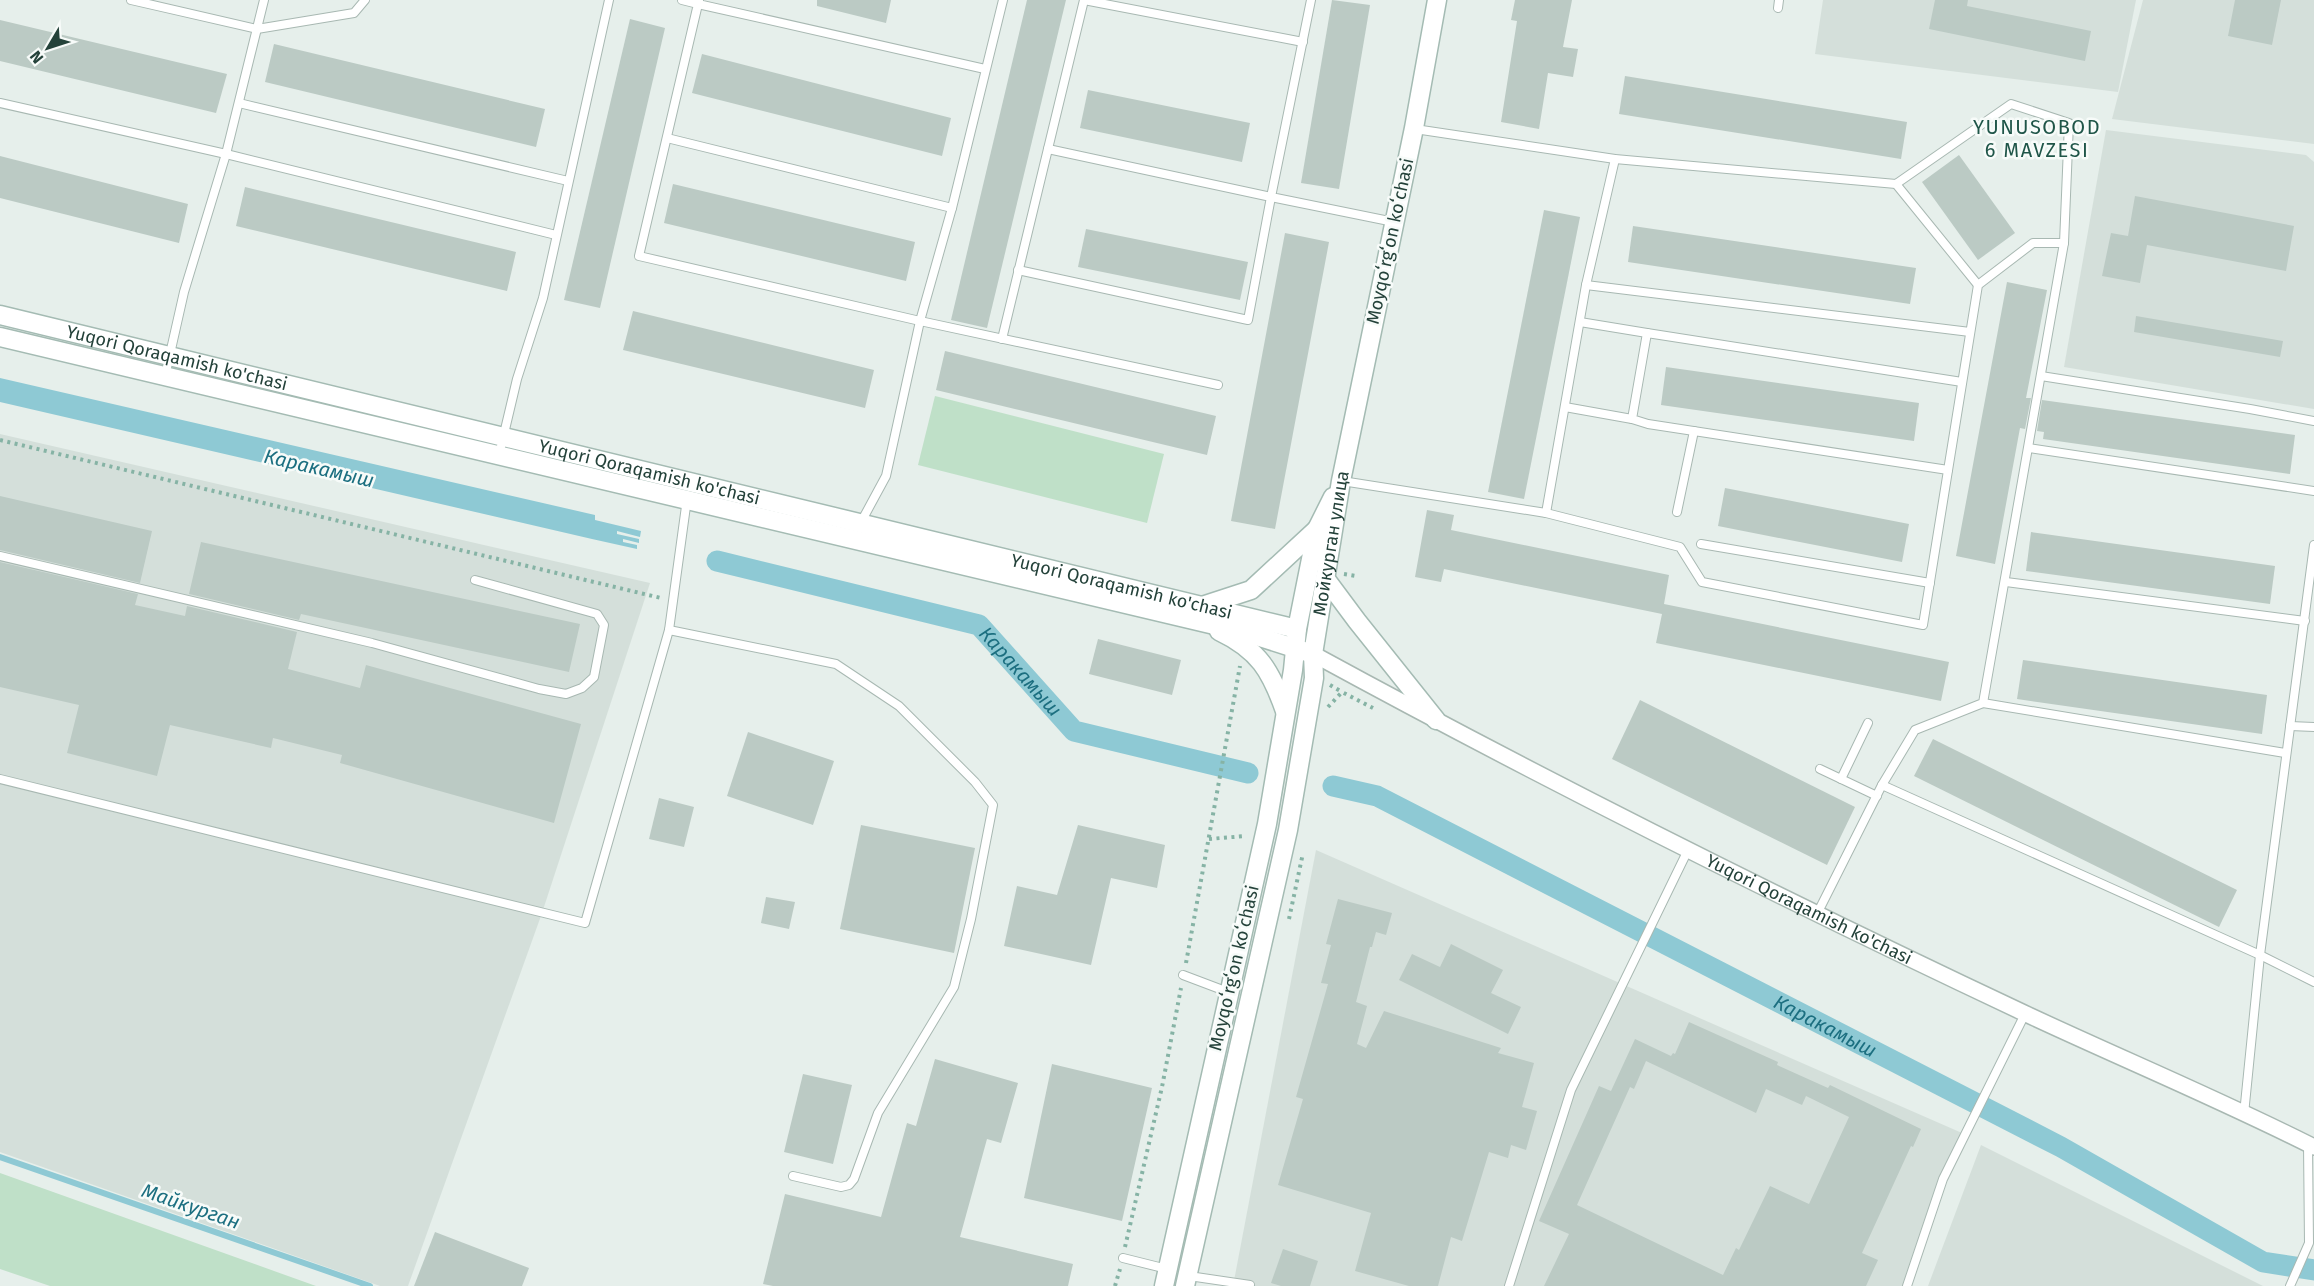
<svg xmlns="http://www.w3.org/2000/svg" width="2314" height="1286" font-family="'Fira Sans',sans-serif">
	<rect width="100%" height="100%" fill="#e6efeb"/>
	<!-- built -->
	<g fill="#d4dfda">
		<polygon points="1823,0 2136,0 2118,92 1815,54"/>
		<polygon points="2143,0 2314,0 2314,144 2112,119"/>
		<polygon points="2106,130 2306,155 2314,162 2314,409 2064,367"/>
		<polygon points="0,434 650,583 542,913 408,1286 380,1286 0,1152"/>
		<polygon points="1316,850 1962,1133 1905,1286 1233,1286"/>
		<polygon points="1981,1145 2263,1286 1928,1286"/>
	</g>
	<!-- green -->
	<g fill="#bfe0c8">
		<polygon points="935,396 1164,454 1147,523 918,465"/>
		<polygon points="0,1173 316,1286 50,1286 0,1269"/>
	</g>
	<!-- water -->
	<polygon fill="#8ec9d4" points="0,378 595,515 595,520 641,531 640,537 617,531 617,534 639,539 639,543 623,539 623,542 637,545 637,549 592,539 0,402"/>
	<g fill="none" stroke-linecap="round" stroke-linejoin="round">
		<!-- stream -->
		<polyline stroke="#8ec9d4" stroke-width="6" points="0,1157 370,1286"/>
		<!-- canal -->
		<g stroke="#8ec9d4" stroke-width="21">
			<path id="s1" d="M717 561 979 625 1074 731 1248 773"/>
			<path id="s2" d="M1333 786 1377 796 2061 1147 2263 1262 2314 1270"/>
		</g>
	</g>
	<!-- building -->
	<g fill="#bbcac4" fill-rule="evenodd">
		<polygon points="817,0 891,0 886,23 817,6"/>
		<polygon points="1027,0 1066,0 987,328 951,320"/>
		<polygon points="1332,0 1370,5 1339,189 1301,183"/>
		<polygon points="1515,0 1572,0 1563,47 1578,49 1573,77 1548,73 1539,129 1501,122 1517,21 1511,20"/>
		<polygon points="1935,0 1968,0 1967,6 2091,31 2085,61 1929,29"/>
		<polygon points="2235,0 2281,0 2272,45 2228,36"/>
		<polygon points="630,19 665,28 600,308 564,300"/>
		<polygon points="0,20 227,74 216,113 0,61"/>
		<polygon points="274,44 545,109 536,147 265,82"/>
		<polygon points="702,54 951,118 942,156 692,93"/>
		<polygon points="1625,76 1907,122 1901,159 1619,114"/>
		<polygon points="1088,90 1250,123 1242,162 1080,128"/>
		<polygon points="1959,155 2015,233 1978,260 1922,182"/>
		<polygon points="0,156 188,204 179,243 0,198"/>
		<polygon points="673,184 915,242 906,281 664,223"/>
		<polygon points="245,187 516,252 507,291 236,226"/>
		<polygon points="2135,196 2294,226 2286,271 2147,245 2140,283 2102,276 2111,233 2128,236"/>
		<polygon points="1544,210 1580,217 1524,499 1488,492"/>
		<polygon points="1633,226 1916,268 1910,304 1628,262"/>
		<polygon points="1086,229 1248,262 1240,300 1078,267"/>
		<polygon points="1285,233 1329,242 1275,529 1231,521"/>
		<polygon points="2007,282 2047,290 2026,398 2031,398 2025,429 2020,428 1995,564 1956,556"/>
		<polygon points="633,311 874,370 865,408 623,350"/>
		<polygon points="2136,316 2283,341 2280,357 2134,332"/>
		<polygon points="945,351 1216,416 1207,455 936,390"/>
		<polygon points="1666,367 1919,403 1914,441 1661,405"/>
		<polygon points="2042,400 2295,435 2290,474 2043,439 2044,432 2037,431"/>
		<polygon points="1725,488 1909,524 1902,562 1718,526"/>
		<polygon points="0,496 152,531 140,583 0,550"/>
		<polygon points="1427,510 1454,515 1451,530 1669,575 1664,604 1949,662 1941,701 1656,643 1662,614 1444,569 1441,582 1415,577"/>
		<polygon points="2031,532 2275,566 2270,604 2026,571"/>
		<polygon points="201,542 580,624 569,672 301,614 299,620 189,594"/>
		<polygon points="0,562 138,594 135,605 185,616 187,606 297,632 288,669 360,688 366,665 581,724 554,823 340,763 342,755 273,738 271,748 170,725 157,776 67,753 79,705 0,687"/>
		<polygon points="1098,639 1181,660 1172,695 1089,674"/>
		<polygon points="2023,660 2267,695 2262,734 2017,699"/>
		<polygon points="1640,700 1855,807 1827,865 1612,759"/>
		<polygon points="748,732 834,761 813,825 727,796"/>
		<polygon points="1933,739 2237,890 2219,927 1914,776"/>
		<polygon points="659,798 694,807 684,847 649,839"/>
		<polygon points="861,825 975,848 954,953 840,929"/>
		<polygon points="1078,825 1165,845 1157,888 1111,878 1091,965 1004,946 1017,886 1057,895"/>
		<polygon points="766,897 795,902 789,929 761,923"/>
		<polygon points="1338,899 1392,913 1386,935 1376,932 1372,947 1370,947 1356,1002 1367,1006 1357,1044 1366,1048 1384,1011 1501,1048 1498,1053 1534,1063 1522,1107 1537,1111 1526,1150 1511,1145 1508,1158 1489,1152 1462,1241 1451,1237 1438,1286 1409,1286 1355,1271 1371,1213 1278,1185 1303,1099 1296,1097 1328,984 1321,983 1331,945 1326,944"/>
		<polygon points="1451,944 1503,970 1491,993 1521,1007 1508,1034 1399,980 1412,954 1440,967"/>
		<path d="M1689 1022 1778 1062 1777 1065 1828 1088 1830 1085 1921 1129 1913 1147 1911 1146 1862 1253 1878 1260 1866 1286H1544L1569 1234 1539 1221 1599 1086 1611 1091 1635 1039 1671 1056 1673 1053 1675 1054ZM1646 1061 1756 1113 1766 1089 1802 1105 1806 1096 1849 1117 1809 1204 1770 1186 1739 1250 1736 1248 1723 1275 1577 1205 1630 1087 1634 1089Z"/>
		<polygon points="935,1059 1018,1083 1001,1143 987,1139 960,1237 1073,1264 1068,1286 773,1286 763,1284 785,1194 881,1217 907,1123 916,1126"/>
		<polygon points="1052,1064 1152,1088 1122,1221 1024,1198"/>
		<polygon points="803,1074 852,1085 833,1164 784,1152"/>
		<polygon points="435,1232 529,1268 522,1286 414,1286"/>
		<polygon points="1283,1249 1318,1261 1310,1286 1281,1286 1271,1283"/>
	</g>
	<g fill="none" stroke-linecap="round" stroke-linejoin="round">
		<defs>
			<g id="lane">
				<polyline points="131,0 257,29 354,13 365,0"/>
				<polyline points="682,0 698,4 639,256 920,321 1218,385"/>
				<polyline points="699,0 698,4 985,69"/>
				<polyline points="1311,0 1271,197 1394,222"/>
				<polyline points="1778,8 1779,0"/>
				<polyline points="0,103 226,154 556,235"/>
				<polyline points="239,103 568,181"/>
				<polyline points="1415,129 1615,159 1896,184 2011,104 2069,123 2064,243 1983,703 1915,730 1882,785 1817,914"/>
				<polyline points="667,138 952,208"/>
				<polyline points="1896,184 1978,285"/>
				<polyline points="1018,270 1248,320 1271,197 1048,149"/>
				<polyline points="1586,285 1970,332"/>
				<polyline points="1580,322 1647,333"/>
				<polyline points="1002,339 1084,0 1303,42"/>
				<polyline points="165,376 184,292 226,154 264,0"/>
				<polyline points="2041,376 2250,409 2314,421"/>
				<polyline points="1565,407 1632,419"/>
				<polyline points="2029,448 2314,491"/>
				<polyline points="499,455 517,379 543,298 609,0"/>
				<polyline points="1948,470 1648,424 1632,419 1647,333 1962,382"/>
				<polyline points="1342,481 1546,513 1680,547 1702,582 1923,625 1978,285 2033,243 2064,243"/>
				<polyline points="1677,512 1694,431"/>
				<polyline points="1546,513 1586,285 1615,159"/>
				<polyline points="860,524 886,476 920,321 952,208 1003,0"/>
				<polyline points="1701,544 1930,583"/>
				<polyline points="0,556 372,643 539,689 566,694 582,688 594,677 604,625 597,614 475,580"/>
				<polyline points="2006,582 2305,621"/>
				<polyline points="669,630 836,664 899,706 975,782 993,805 971,919 954,987 878,1113 854,1179 849,1185 841,1187 793,1176"/>
				<polyline points="1983,703 2285,753"/>
				<polyline points="2290,726 2314,727"/>
				<polyline points="1820,769 1877,796"/>
				<polyline points="0,779 585,923 669,630 687,499"/>
				<polyline points="1841,779 1868,723"/>
				<polyline points="1882,785 2260,955 2314,982"/>
				<polyline points="1183,975 1228,992"/>
				<polyline points="2244,1114 2260,955 2314,545"/>
				<polyline points="1123,1258 1167,1269"/>
				<polyline points="1189,1276 1250,1285"/>
				<polyline points="1509,1286 1571,1090 1688,850"/>
				<polyline points="1907,1286 1943,1179 2025,1014"/>
				<polyline points="2290,1286 2309,1243 2308,1144"/>
			</g>
			<g id="street">
				<path id="s3" d="M1313 654C1546 781 1784 900 2024 1013 2120 1058 2219 1099 2314 1147"/>
			</g>
			<g id="secondary">
				<path id="s4" d="M0 315 1297 629"/>
				<polyline points="0,337 1244,632 1313,654"/>
				<polyline points="1325,578 1357,621 1436,720"/>
				<polyline points="1202,606 1251,590 1317,529"/>
				<path d="M1219 631C1259 650 1271 671 1285 711"/>
				<polyline points="1164,1286 1267,824 1293,670 1297,629 1317,529 1333,497"/>
				<path id="s5" d="M1185 1286 1288 830 1314 678 1313 654 1341 481 1414 128 1437 0"/>
			</g>
		</defs>
		<!-- lane casing -->
		<use href="#lane" stroke="#a8b8b2" stroke-width="10"/>
		<!-- street casing -->
		<use href="#street" stroke="#a8b8b2" stroke-width="18"/>
		<!-- secondary casing -->
		<use href="#secondary" stroke="#a4bbb3" stroke-width="21"/>
		<!-- path -->
		<g stroke="#86b3a5" stroke-width="4" stroke-dasharray="3 4.5" stroke-linecap="butt">
			<polyline points="0,440 661,598"/>
			<polyline points="1344,574 1356,576"/>
			<polyline points="1330,685 1342,692"/>
			<polyline points="1328,707 1342,692 1373,708"/>
			<polyline points="1209,839 1245,836"/>
			<polyline points="1289,919 1303,853"/>
			<polyline points="1186,963 1240,666"/>
			<polyline points="1125,1247 1162,1087 1181,988"/>
			<polyline points="1115,1286 1120,1269"/>
		</g>
		<!-- lane -->
		<use href="#lane" stroke="#fff" stroke-width="8"/>
		<!-- street -->
		<use href="#street" stroke="#fff" stroke-width="15"/>
		<!-- secondary -->
		<use href="#secondary" stroke="#fff" stroke-width="18"/>
	</g>
	<g text-anchor="middle" stroke-width="5" stroke-linejoin="round" paint-order="stroke">
		<!-- street labels -->
		<g font-size="18" fill="#24423a" stroke="#f7fbf9">
			<text transform="translate(1390 241) rotate(-78)" y="6">Moyqoʻrgʻon koʻchasi</text>
			<text dy="6" stroke="none"><textPath href="#s4" startOffset="182">Yuqori Qoraqamish ko'chasi</textPath></text>
			<text dy="6" stroke="none"><textPath href="#s4" startOffset="668">Yuqori Qoraqamish ko'chasi</textPath></text>
			<text dy="6" stroke="none"><textPath href="#s5" startOffset="758">Мойкурган улица</textPath></text>
			<text dy="6" stroke="none"><textPath href="#s4" startOffset="1154">Yuqori Qoraqamish ko'chasi</textPath></text>
			<text dy="6" stroke="none"><textPath href="#s3" startOffset="558">Yuqori Qoraqamish ko'chasi</textPath></text>
			<text transform="translate(1234 968) rotate(-77)" y="6">Moyqoʻrgʻon koʻchasi</text>
		</g>
		<!-- neighbourhood labels -->
		<g font-size="20" letter-spacing="1.5" fill="#1f5548" stroke="#f7fbf9">
			<text x="2037" y="134">YUNUSOBOD<tspan x="2037" dy="23">6 MAVZESI</tspan></text>
		</g>
		<!-- water labels -->
		<g font-size="20" font-style="italic" fill="#1c6f80" stroke="#f7fbf9">
			<text transform="translate(319 468) rotate(13)" y="7">Каракамыш</text>
			<text dy="7" stroke="none"><textPath href="#s1" startOffset="332">Каракамыш</textPath></text>
			<text dy="7" stroke="none"><textPath href="#s2" startOffset="549">Каракамыш</textPath></text>
			<text transform="translate(191 1206) rotate(19)" y="7">Майкурган</text>
		</g>
	</g>
	<!-- north arrow -->
	<g transform="translate(48 48) rotate(231)" stroke="#f7fbf9" stroke-width="4.5" paint-order="stroke">
	<path d="M0-4.5L10 22L0 15L-10 22Z" fill="#24423a"/>
	<text y="-9" font-size="16" font-weight="bold" text-anchor="middle" fill="#24423a">N</text>
	</g>
</svg>
